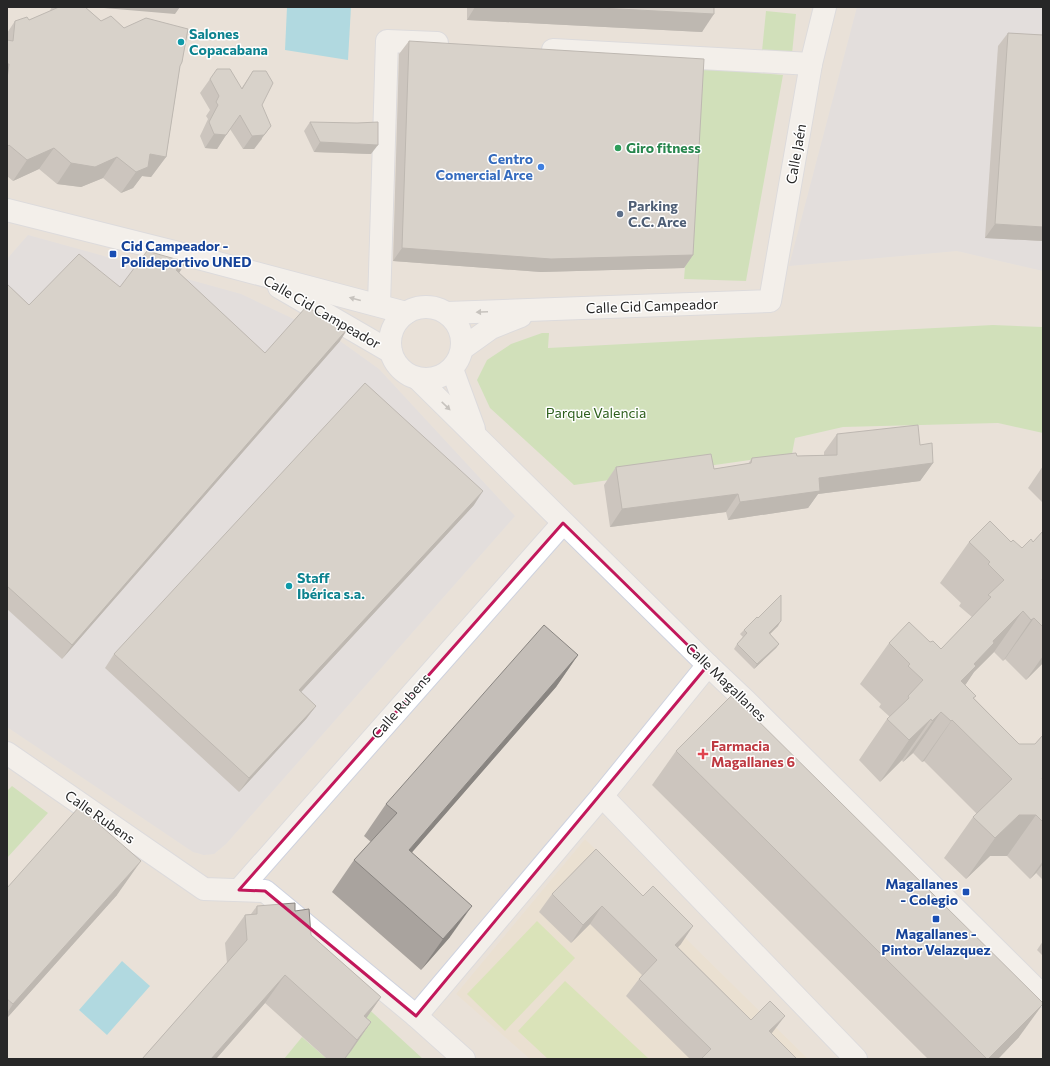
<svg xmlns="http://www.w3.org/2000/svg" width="1050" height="1066" font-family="Commissioner,sans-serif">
	<rect width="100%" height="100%" fill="#e9e1d8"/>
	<!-- industrial -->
	<g fill="#dbd9e1">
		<polygon points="857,7 1043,7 1043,271 957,251 789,266"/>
		<polygon points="28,235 241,294 340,341 379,369 515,516 226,844 214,854 204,855 193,852 7,727 7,259"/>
	</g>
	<!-- education -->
	<polygon fill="#ebddc8" points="585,839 808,1059 530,1059 456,994"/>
	<!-- green -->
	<g fill="#b3de96">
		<polygon points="766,11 796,14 792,54 762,51"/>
		<polygon points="701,68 783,75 746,281 684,279"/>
		<polygon points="993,325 1043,327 1043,433 998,423 843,427 795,438 792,454 574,485 490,408 477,380 487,360 511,344 542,333 549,333 548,348"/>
		<polygon points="12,786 48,813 7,858 7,791"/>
		<polygon points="311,956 423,1059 345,1059 351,1051"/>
		<polygon points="302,1037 327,1059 284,1059"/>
	</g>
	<!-- pitch -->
	<g fill="#c7e592">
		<polygon points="537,921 575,958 505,1031 467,994"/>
		<polygon points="565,981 649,1059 548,1059 518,1031"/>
	</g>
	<!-- water -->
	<g fill="#6ecfe8">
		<polygon points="287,7 351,7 348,60 285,50"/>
		<polygon points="122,961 150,986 107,1035 79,1010"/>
	</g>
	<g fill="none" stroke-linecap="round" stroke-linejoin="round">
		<defs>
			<g id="minor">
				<polyline points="553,50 811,64"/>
				<polyline points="7,210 206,260 406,313"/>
				<polyline points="279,287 391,352"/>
				<polyline points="379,305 387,41 437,43"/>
				<circle cx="426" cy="343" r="36"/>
				<polyline points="447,313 770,301 811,64 825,7"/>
				<polyline points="463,348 491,328 521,316"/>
				<polyline points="452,369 474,429"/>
				<polyline points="418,379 708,665 746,701 1043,996"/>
				<polyline points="7,753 204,889 265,891 416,1016 464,1059"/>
				<polyline points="602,796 708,665"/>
				<polyline points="239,890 563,523"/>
				<polyline points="416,1016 602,796 856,1059"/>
			</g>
		</defs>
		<!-- minor casing -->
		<use href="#minor" stroke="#ced2df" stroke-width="24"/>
		<!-- minor -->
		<use href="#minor" stroke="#fff" stroke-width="22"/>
	</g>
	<!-- wall -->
	<g fill="#a9a39e">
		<polygon points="52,7 85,7 101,21 124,28 180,66 166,157 151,177 142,176 133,188 121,193 103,178 81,187 57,184 39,169 13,181 7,176 7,33 15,21 29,20 49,12"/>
		<polygon points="467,7 714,7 702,32 467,20"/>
		<polygon points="1008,33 1043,35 1043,241 985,238 998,46"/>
		<polygon points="409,41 693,255 684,268 541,272 393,261 399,54"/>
		<polygon points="253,71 262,105 262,139 254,149 243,149 230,129 217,149 205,148 200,136 208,119 206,116 210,110 200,93 210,79 241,89"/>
		<polygon points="310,122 371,154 314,152 304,131"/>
		<polygon points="186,262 179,273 265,353 340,341 62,659 7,609 7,284 29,305 120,287"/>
		<polygon points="837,434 920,445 933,463 920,481 818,494 808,508 728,520 726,512 610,527 604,485 616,467 714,469 748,464 752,458 824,455 824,452"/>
		<polygon points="1043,466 1043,503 1028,488"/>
		<polygon points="474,505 301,692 316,706 306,719 239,792 105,668 114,654"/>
		<polygon points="1043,531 1043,663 1026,680 1005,659 1003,661 994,652 974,672 965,685 976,696 974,698 1019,744 1035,744 1043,735 1043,880 1036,873 1030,879 1007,856 990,856 966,879 944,858 973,817 977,814 924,761 922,762 913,753 903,762 902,760 880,782 859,760 887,719 890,717 879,707 881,704 860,684 889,643 930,642 941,649 972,617 959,606 961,603 940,583 969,542 1011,542 1022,548 1033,542"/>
		<polygon points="758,618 778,626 770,634 779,644 776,648 754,669 734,649 737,644 743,637 740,634 744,630"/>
		<polygon points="578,655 556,687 412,852 450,937 421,970 332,892 354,860 371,842 364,836 386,804"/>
		<polygon points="676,751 1019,1037 998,1059 928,1059 652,785"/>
		<polygon points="596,849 681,944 678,947 751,1020 771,1034 797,1059 690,1059 626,996 639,979 642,975 590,924 571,943 539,912 552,894"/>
		<polygon points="7,888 117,895 7,1018"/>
		<polygon points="257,906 295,911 311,935 381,997 366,1018 371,1022 351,1051 345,1059 327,1059 265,1003 216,1059 142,1059 227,963 225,943 245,915 251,914"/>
		<polygon points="1043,941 1043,956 1037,950"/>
	</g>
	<!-- shaded-wall -->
	<g fill="#898581">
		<polygon points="92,7 180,7 175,14"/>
		<polygon points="475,7 581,7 714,14 702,32 467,20"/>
		<polygon points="271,126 254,149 243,149 252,136"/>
		<polygon points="214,134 226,135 217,149 205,148"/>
		<polygon points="320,142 378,145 371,154 314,152"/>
		<polygon points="54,148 39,169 13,181 27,160"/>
		<polygon points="150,154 166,157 151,177 142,176 133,188 121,193 136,172"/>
		<polygon points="117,157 103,178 81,187 57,184 71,163"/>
		<polygon points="995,224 1043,227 1043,241 985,238"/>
		<polygon points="402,248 693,255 684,268 541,272 393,261"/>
		<polygon points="186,262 177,276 176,270"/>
		<polygon points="349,327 340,341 62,659 72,645"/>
		<polygon points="933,463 920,481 818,494 808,508 728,520 740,502 819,478"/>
		<polygon points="483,491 474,505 290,704 299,690"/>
		<polygon points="738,494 726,512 610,527 622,509"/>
		<polygon points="1043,578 1043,591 1022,612 994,652 974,672 966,684 956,694 941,712 913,753 903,762 974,664 993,641"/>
		<polygon points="1034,618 1005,659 1003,661 1031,620"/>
		<polygon points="781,621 778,626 766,638 769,633"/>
		<polygon points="779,644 776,648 754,669 757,664"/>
		<polygon points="578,655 556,687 387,881 409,850"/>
		<polygon points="1043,656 1043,663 1026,680"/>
		<polygon points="316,706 306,719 239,792 249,778"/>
		<polygon points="931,719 902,760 880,782 909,740"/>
		<polygon points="952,720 924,761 922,762 951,721"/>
		<polygon points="1019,815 1036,815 1007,856 990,856 966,879 995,838"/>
		<polygon points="141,861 117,895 7,1018 7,1013 13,1004"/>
		<polygon points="1043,861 1043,864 1036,873 1030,879"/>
		<polygon points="472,906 450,937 421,970 443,939"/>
		<polygon points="602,906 590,924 571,943 583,925"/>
		<polygon points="693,926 681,944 662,963 675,945"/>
		<polygon points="285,975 265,1003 216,1059 211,1059"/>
		<polygon points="381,997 361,1026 364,1016"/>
		<polygon points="1043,1004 1019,1037 998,1059 988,1059"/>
		<polygon points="785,1016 772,1033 756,1049 769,1031"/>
		<polygon points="371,1022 351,1051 345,1059 344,1059 357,1040"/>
	</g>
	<!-- building -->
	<g fill="#c4beb8" stroke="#898581">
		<polygon points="59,7 85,7 101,21 111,16 124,28 146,18 188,29 182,62 180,66 166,157 150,154 148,167 136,172 117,157 95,167 71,163 54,148 27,160 9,145 7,147 7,79 9,64 7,64 7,40 13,41 15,21 27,17 29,20"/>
		<polygon points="581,7 714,7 714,14"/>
		<polygon points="1008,33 1043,35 1043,227 995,224"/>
		<polygon points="409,41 704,59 693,255 551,259 402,248"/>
		<polygon points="217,69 230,69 242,89 253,71 266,71 273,83 262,105 271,126 264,135 252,136 240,115 226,135 214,134 209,122 218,105 216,102 219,96 210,79"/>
		<polygon points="310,122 357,123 378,122 378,145 320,142"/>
		<polygon points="147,251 186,262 176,270 265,353 306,307 349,327 72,645 7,586 7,284 29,305 79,254 120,287"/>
		<polygon points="365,383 483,491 299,690 316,706 249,778 114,654"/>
		<polygon points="918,425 920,445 932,443 933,463 819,478 820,491 740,502 738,494 622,509 616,467 711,454 714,469 751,463 752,458 796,453 797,456 837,455 837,434"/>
		<polygon points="990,521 1011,542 1013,540 1022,548 1031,539 1033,542 1043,531 1043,578 1042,580 1043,581 1043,627 1034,618 1031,620 1023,611 993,641 994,643 974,664 976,666 961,681 976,696 973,698 1019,744 1035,744 1043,735 1043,777 1042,778 1043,780 1043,822 1036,815 1019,815 995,838 973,817 1012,779 952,720 951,721 941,712 932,721 931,719 909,740 887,719 909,698 908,696 923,680 908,666 910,664 889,643 909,622 930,642 933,641 941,649 991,597 988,595 1004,580 988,564 990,562 969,542"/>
		<polygon points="781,595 781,621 769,633 779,644 757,664 737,644 747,633 744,630 757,617 758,618"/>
		<polygon points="544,625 578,655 409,850 472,906 443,939 354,860 397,813 386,804"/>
		<polygon points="732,695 1043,1003 1043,1004 988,1059 987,1059 676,751"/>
		<polygon points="79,807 141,861 13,1004 7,999 7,888"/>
		<polygon points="596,849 643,896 653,886 693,926 675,945 751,1020 770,1001 785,1016 769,1031 797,1059 701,1059 711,1049 639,979 657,960 602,906 583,925 552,894"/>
		<polygon points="295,903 295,911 309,909 311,935 381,997 364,1016 371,1022 357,1040 285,975 211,1059 142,1059 247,940 245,915 257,914 257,906"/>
	</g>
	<!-- one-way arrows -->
	<defs><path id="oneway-solid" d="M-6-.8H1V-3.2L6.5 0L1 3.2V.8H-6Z"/></defs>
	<g fill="#9e9e9e">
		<use href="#oneway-solid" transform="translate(355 299) rotate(-165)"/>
		<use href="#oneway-solid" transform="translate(482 312) rotate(178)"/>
		<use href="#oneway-solid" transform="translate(446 406) rotate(44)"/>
	</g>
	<!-- marked area -->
	<path d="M0 0H1050V1066H0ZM563 523 708 665 416 1016 265 891 239 890Z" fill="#e9e1d8" fill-opacity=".55" fill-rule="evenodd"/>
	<path fill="none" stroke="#c2185b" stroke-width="3" stroke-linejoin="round" d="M563 523 708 665 416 1016 265 891 239 890Z"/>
	<!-- markers -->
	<g fill="#0f9aa8" stroke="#fff" stroke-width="1.5">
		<circle cx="181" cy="42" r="4"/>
		<circle cx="289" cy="586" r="4"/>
	</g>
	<circle fill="#2e9e5b" stroke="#fff" stroke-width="1.5" cx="618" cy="148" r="4"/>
	<circle fill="#3f7fe0" stroke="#fff" stroke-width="1.5" cx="541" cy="167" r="4"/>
	<circle fill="#5c6f8a" stroke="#fff" stroke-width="1.5" cx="620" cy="214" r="4"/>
	<g fill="#1a4fb4" stroke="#fff" stroke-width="1.5">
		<rect x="109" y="250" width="8" height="8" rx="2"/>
		<rect x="962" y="888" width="8" height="8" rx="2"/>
		<rect x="932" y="915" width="8" height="8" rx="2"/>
	</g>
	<path fill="#e0444e" stroke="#fff" stroke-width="1.5" d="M701 748h4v4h4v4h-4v4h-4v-4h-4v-4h4z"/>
	<g text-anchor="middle" stroke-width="3" stroke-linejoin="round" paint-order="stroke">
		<!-- culture labels -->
		<g font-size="14" font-weight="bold" fill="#0d838f" stroke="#fff" text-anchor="start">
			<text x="189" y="39">Salones<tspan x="189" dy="16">Copacabana</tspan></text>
			<text x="297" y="583">Staff<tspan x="297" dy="16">Ibérica s.a.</tspan></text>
		</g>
		<!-- leisure labels -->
		<g font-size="14" font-weight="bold" fill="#27864d" stroke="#fff" text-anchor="start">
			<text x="626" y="153">Giro fitness</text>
		</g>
		<!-- street labels -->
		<g font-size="14" fill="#272727" stroke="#fff">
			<text transform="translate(796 154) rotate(-80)" y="5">Calle Jaén</text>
			<text transform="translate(652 306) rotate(-2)" y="5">Calle Cid Campeador</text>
			<text transform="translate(322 312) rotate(30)" y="5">Calle Cid Campeador</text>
			<text transform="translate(726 682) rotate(44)" y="5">Calle Magallanes</text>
			<text transform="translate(401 706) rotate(-49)" y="5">Calle Rubens</text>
			<text transform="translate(100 817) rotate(35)" y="5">Calle Rubens</text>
		</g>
		<!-- shop labels -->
		<g font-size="14" font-weight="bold" fill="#366cbe" stroke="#fff" text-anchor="end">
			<text x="533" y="164">Centro<tspan x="533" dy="16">Comercial Arce</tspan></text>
		</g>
		<!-- service labels -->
		<g font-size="14" font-weight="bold" fill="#4e5e75" stroke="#fff" text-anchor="start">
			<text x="628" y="211">Parking<tspan x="628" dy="16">C.C. Arce</tspan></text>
		</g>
		<!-- transit labels -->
		<g font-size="14" font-weight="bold" fill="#164399" stroke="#fff" text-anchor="start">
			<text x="121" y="251">Cid Campeador -<tspan x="121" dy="16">Polideportivo UNED</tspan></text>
			<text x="958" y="889" text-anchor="end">Magallanes<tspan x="958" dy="16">- Colegio</tspan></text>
			<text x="936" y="939" text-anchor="middle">Magallanes -<tspan x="936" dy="16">Pintor Velazquez</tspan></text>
		</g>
		<!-- park labels -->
		<g font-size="14" fill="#2d5f1c" stroke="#fff">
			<text x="596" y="418">Parque Valencia</text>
		</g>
		<!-- health labels -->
		<g font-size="14" font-weight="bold" fill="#be3a42" stroke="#fff" text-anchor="start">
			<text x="711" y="751">Farmacia<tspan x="711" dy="16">Magallanes 6</tspan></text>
		</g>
	</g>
	<!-- border -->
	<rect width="1050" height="1066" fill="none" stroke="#272727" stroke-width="16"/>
</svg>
